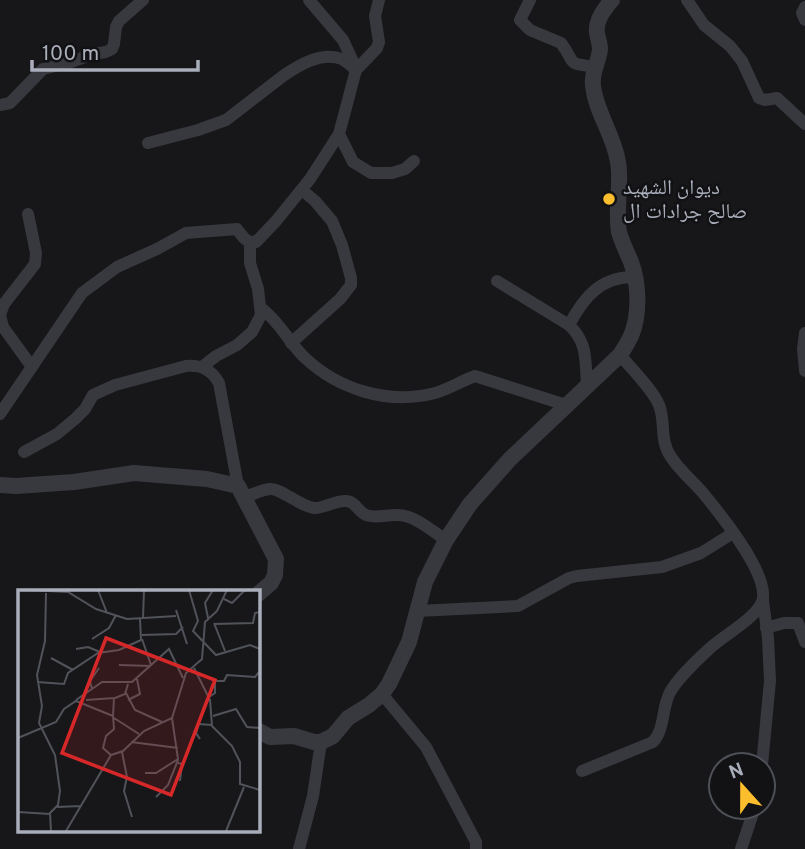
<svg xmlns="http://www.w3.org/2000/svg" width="805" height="849" font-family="Overpass,'Noto Naskh Arabic',sans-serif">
	<rect width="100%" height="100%" fill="#17171a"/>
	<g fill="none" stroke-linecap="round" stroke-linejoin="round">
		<!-- minor -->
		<g stroke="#38393f" stroke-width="12">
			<polyline points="309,0 343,40 355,66"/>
			<path d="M530 0 520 20 530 30 561 43C577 64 564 63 595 67"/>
			<polyline points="687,0 704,25 730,46 742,61 759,98 765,100 777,98 805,124"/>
			<polyline points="805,7 802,13 805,20"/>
			<polyline points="0,105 10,103 43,69 68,63 93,54 106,52 112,49 114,44 116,27 119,21 143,0"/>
			<polyline points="339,134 353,162 371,173 392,173 405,169 414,161"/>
			<path d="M148 143 198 130 226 120 283 76C299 65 322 51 342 59 347 62 352 66 356 70"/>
			<polyline points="28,214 36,253 35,264 4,304 0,315 3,327 32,367"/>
			<path d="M497 281 569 325C588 343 585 360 587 385"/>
			<path d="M261 308C279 321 289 342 304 357 339 390 388 405 435 393 449 389 461 381 475 376L566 405"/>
			<path d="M569 325C584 297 601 276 635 277"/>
			<polyline points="805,333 803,349 805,371"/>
			<polyline points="291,343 340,299 351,285 351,278 342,245 332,221 315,201 302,190"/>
			<polyline points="202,367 216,356 237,345 252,332 261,315 258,289 250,263 250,243"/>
			<path d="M0 414 82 293 117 267 157 249 186 233 237 229C243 237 246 243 256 242L276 221 310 179 339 134 356 70 377 48 379 42 375 16 379 0"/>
			<path d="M24 452 57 434 75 419 85 409 93 395 115 385 186 366C201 365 211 369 219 383L238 486"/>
			<path d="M244 497C252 495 261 490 270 489 281 488 299 506 314 508 322 509 334 501 345 501 356 501 357 511 366 515 376 519 389 514 399 515 416 516 432 531 446 540"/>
			<polyline points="417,611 518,606 569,578 577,576 662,567 701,553 733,533"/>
			<polyline points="766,628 784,623 798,623 805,642"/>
			<polyline points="382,694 426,747 476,842 476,849"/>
			<polyline points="762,765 770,681 768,638 763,601"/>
			<path d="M582 771 653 742C664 730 662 712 668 697 672 684 698 659 709 649 722 636 761 616 763 598 766 570 721 515 703 493 693 481 679 470 671 457 659 440 666 422 659 405 653 390 631 368 620 355"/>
			<polyline points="299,849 313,796 321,742"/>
			<polyline points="741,849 755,807"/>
		</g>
		<!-- tertiary -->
		<g stroke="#38393f" stroke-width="16">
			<polyline points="0,485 16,486 74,482 134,473 207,479 238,486 276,559 275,575 271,583 257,595"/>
			<path d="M257 730 270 737 294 736 314 742H321L333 736 348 718 369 705 382 694 389 684 409 642 425 582 446 540 470 504 510 459 620 355C624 349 628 342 631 336 640 315 639 283 631 262 627 252 622 243 619 232 615 207 622 184 618 162 614 135 596 113 593 86 591 72 599 62 600 49 600 44 598 39 597 33 595 21 604 9 612 0"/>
		</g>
	</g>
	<!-- markers -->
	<circle fill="#fcbe2d" stroke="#121215" stroke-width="2.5" cx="609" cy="199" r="7"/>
	<g text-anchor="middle" stroke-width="5" stroke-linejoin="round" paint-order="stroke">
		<!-- poi labels -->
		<g font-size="21" fill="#a9aeba" stroke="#121215" text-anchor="start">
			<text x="623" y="194">ديوان الشهيد<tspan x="623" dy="24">صالح جرادات ال</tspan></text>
		</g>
	</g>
	<!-- overview -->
	<g transform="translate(18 590)">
		<rect width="242" height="242" fill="#17171a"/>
		<path fill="none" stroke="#51535a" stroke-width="2" d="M10 0 50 2 78 19 109 29 158 26M80 0 89 23M171 0 180 31 175 41 198 65 232 55 242 59M28 3 27 51 19 85 24 116 21 133 37 165 42 201 40 215 32 223 33 241M206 9 214 13 227 0M158 20 169 54M125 28 126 0M190 28 187 13 195 0M196 33 207 61M196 34 235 33 237 23 242 22M124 45 158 44 165 37M74 49 91 38 98 25M124 49 133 75M58 59 70 57 82 62M33 68 55 80M101 75 133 76M176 78 192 110 194 136 214 156 222 172V194L242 200M19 92 46 94 50 83 80 63 101 60 123 50 122 29M74 99 72 91 81 78M108 103 117 120 144 132M191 107 197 103V91H206L209 85 237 87 242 81M97 108 107 104 110 94M58 110 84 92H114L151 59 165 88M68 110 96 108 95 126M110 110 122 104 119 89M195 126 218 119 229 137 242 138M96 128 121 144M0 148 38 132 46 119 58 111 95 126 96 139 88 146 85 158 93 165 105 161 126 141 154 128 168 83 184 69 187 32 199 21 209 0M182 149 178 143 181 134 194 135M113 152 160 158M104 162 109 187 106 201 114 227M160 173 164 174 162 191M127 183H138L160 169 154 128M138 207 150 195 160 170M39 217 63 216M0 222 32 224M48 241 93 165M208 241 226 197"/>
		<path fill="#d62828" fill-opacity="0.15" stroke="#d62828" stroke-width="3.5" d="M88 48 197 90 153 205 44 163Z"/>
		<rect width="242" height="242" fill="none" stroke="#a9aeba" stroke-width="3.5"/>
	</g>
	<!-- north arrow -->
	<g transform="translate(742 786) rotate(339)"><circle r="33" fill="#121215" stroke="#4e5057" stroke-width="2"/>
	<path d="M0-5L12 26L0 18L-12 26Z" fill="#fcbe2d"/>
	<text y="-10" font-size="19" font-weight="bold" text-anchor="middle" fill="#a9aeba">N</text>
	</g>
	<!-- scale -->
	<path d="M32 60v10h166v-10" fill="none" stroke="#a9aeba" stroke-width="3.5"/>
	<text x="42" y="60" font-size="21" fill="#a9aeba" stroke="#121215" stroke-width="5" paint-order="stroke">100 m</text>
</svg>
